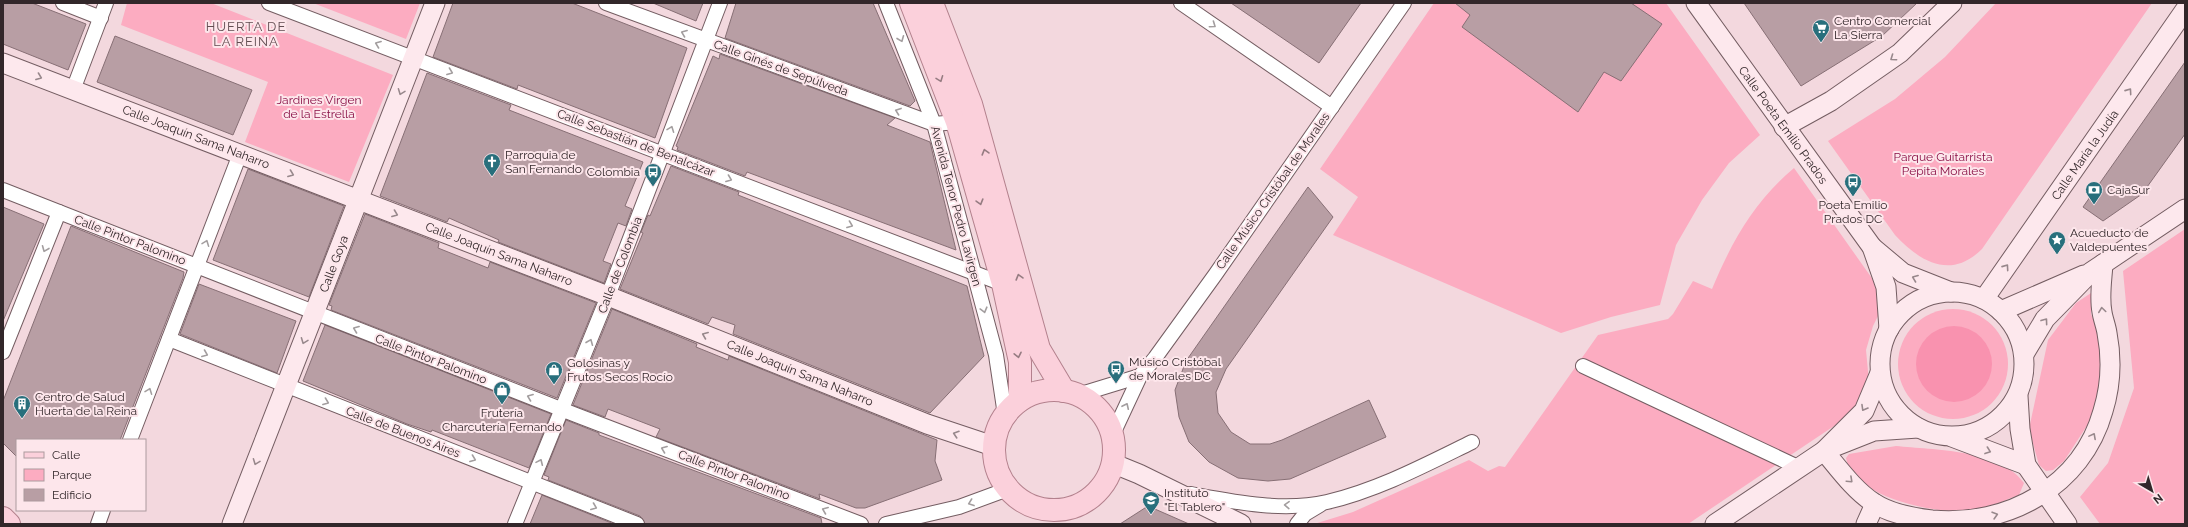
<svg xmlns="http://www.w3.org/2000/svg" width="2188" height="527" font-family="Raleway,sans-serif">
	<rect width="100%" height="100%" fill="#f3d8de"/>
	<!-- green -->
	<g fill="#fcacc1">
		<polygon points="127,3 211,3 393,75 349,182 245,142 268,82 121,25"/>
		<polygon points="313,3 420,3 406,39"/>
		<polygon points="1434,3 1666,3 1760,135 1729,163 1702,200 1676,245 1660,305 1611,317 1561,333 1333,235 1358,197 1320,169"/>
		<path d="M1996 3H2152L1982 249C1951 280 1920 262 1895 235L1828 141 1895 99 1945 57Z"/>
		<path d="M1794 168 1876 284 1881 310 1873 326 1866 350 1869 382 1867 394 1846 418 1688 524H1314L1353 512 1469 460 1488 471 1499 466 1505 467 1598 335 1668 319 1673 314 1693 281 1712 289C1732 241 1754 202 1794 168Z"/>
		<polygon points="2185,229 2185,524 2100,524 2080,497 2108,463 2134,388 2123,271"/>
		<polygon points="2091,293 2091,314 2099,334 2102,374 2092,418 2064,461 2053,470 2046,471 2039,465 2029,429 2048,340 2076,303"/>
		<circle cx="1953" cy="364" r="55"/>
		<path d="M1896 446C1933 450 2000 449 2024 483L2019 495C2006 499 1994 506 1982 509 1947 518 1852 499 1846 458L1849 454Z"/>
	</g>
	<!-- water -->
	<circle fill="#f992af" cx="1954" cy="364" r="38"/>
	<!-- building -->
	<g fill="#b89ea4" stroke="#876f75">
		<polygon points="3,3 32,3 86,24 68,70 3,44"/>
		<polygon points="453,3 572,3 687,48 655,138 518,85 517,89 433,57"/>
		<polygon points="653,3 703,3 696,21"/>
		<polygon points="736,3 873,3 915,101 910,106 725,38"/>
		<polygon points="1231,3 1361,3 1319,63"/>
		<polygon points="1455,3 1631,3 1662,24 1621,81 1604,72 1578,112 1462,27 1470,15"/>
		<polygon points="1744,3 1917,3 1882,36 1801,86"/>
		<polygon points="115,36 252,90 233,135 97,82"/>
		<polygon points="720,54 895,118 887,125 930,142 956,250 747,172 745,176 677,150 678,147 676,146 713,56 719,59"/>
		<polygon points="2185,62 2185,134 2142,194 2103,221 2083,207"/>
		<polygon points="427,73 511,105 509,110 643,162 625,206 632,209 626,226 618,223 603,261 611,264 604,283 498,242 499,240 449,218 447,222 380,196"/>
		<polygon points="671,166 739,192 738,195 967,286 984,356 930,413 733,334 735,325 712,317 708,324 620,289 643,233 641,232 648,215 650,216"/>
		<polygon points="248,169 344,206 309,297 213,260"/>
		<polygon points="1308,187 1333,217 1226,369 1216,392 1218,413 1231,432 1250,444 1270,444 1282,440 1369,400 1386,437 1290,479 1268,481 1238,478 1209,462 1189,442 1179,417 1175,390 1186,361"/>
		<polygon points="3,207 44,224 3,321"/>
		<polygon points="365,214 439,243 438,248 488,268 490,262 596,303 557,398 331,310 332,306 329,305"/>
		<polygon points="71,226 184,272 183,278 120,440 17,440 17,457 3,443 3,401"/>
		<polygon points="199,284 296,321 277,373 180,334"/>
		<polygon points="612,309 697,344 696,347 728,360 729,356 937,440 935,461 942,480 865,508 856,508 819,494 820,499 656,437 660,429 608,409 605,417 573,405"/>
		<polygon points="325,325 551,414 529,468 432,430 431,432 407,424 303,381"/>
		<polygon points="566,420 599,433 599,435 821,518 822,524 645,524 640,516 548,480 549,477 544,475"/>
		<polygon points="542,495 614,524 530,524"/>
		<polygon points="1148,506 1189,524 1120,524"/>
	</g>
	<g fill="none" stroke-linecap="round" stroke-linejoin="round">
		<defs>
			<g id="street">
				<polyline points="63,3 101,18"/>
				<polyline points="269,3 1003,284"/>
				<polyline points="606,3 934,124 957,122"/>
				<polyline points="886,3 934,124 996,355 1005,415"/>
				<polyline points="1181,3 1332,107"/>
				<polyline points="73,90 106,3"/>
				<polyline points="3,190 576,415 861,524"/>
				<polyline points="169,339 637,524"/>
				<polyline points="3,352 59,212"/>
				<polyline points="1583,366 1800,468"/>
				<polyline points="1078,395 1140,376"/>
				<polyline points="1112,436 1140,376 1155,358 1215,275 1404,3"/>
				<polyline points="130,440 240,154"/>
				<path d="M1191 494C1234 502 1283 512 1327 502 1378 490 1425 465 1472 442"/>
				<polyline points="98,524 103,510"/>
				<polyline points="515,524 608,296 720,3"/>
				<polyline points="886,524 959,507 1008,489"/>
				<polyline points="1297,524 1305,514 1320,505"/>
			</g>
			<g id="secondary">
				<polyline points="1696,3 1872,247 1886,287 1889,329"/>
				<polyline points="3,63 608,296 927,424 993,446"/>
				<polyline points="1784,127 1831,101 1900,53 1952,3"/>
				<polyline points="1872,247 1903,273 1951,292"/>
				<circle cx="1952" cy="364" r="72"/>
				<polyline points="1984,299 2185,10"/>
				<polyline points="2001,311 2084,275"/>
				<polyline points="2024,354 2045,319 2091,272 2185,209"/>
				<polyline points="2018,396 2020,429 2026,465 2067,524"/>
				<polyline points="1952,437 2026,465"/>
				<polyline points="1831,448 1874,431 1918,428"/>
				<path d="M1824 451C1839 469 1855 491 1874 503 1889 513 1915 518 1932 520 2008 527 2082 486 2103 411 2111 385 2112 359 2107 333 2106 326 2103 319 2102 312 2099 297 2102 280 2103 264"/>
				<polyline points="1112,463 1139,474 1241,524"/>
				<polyline points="232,524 435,3"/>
				<polyline points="1715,524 1824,451 1864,411 1880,373"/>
				<polyline points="1866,524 1875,504"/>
			</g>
			<g id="primary">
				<polyline points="911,3 957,122 1003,284 1020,362 1020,400"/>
				<polyline points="932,3 971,104 1039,349 1064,391"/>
				<circle cx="1054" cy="450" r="60"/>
				<polyline points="3,518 9,524"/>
			</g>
		</defs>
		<!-- street casing -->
		<use href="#street" stroke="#745d62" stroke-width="16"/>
		<!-- secondary casing -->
		<use href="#secondary" stroke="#745d62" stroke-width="21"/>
		<!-- primary casing -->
		<use href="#primary" stroke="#b3818d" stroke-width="24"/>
		<!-- street -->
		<use href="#street" stroke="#fff" stroke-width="14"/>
		<!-- secondary -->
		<use href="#secondary" stroke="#fde8ed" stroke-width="19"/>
		<!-- primary -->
		<use href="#primary" stroke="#fbd0db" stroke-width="22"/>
	</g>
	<!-- one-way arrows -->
	<defs><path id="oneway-chevron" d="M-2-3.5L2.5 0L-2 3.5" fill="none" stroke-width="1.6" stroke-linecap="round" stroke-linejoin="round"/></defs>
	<g stroke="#a39e9f">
		<use href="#oneway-chevron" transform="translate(1213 25) rotate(35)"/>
		<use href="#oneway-chevron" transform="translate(684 33) rotate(-159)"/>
		<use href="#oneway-chevron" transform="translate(901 39) rotate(68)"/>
		<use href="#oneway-chevron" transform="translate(378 44) rotate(-159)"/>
		<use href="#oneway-chevron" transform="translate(450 72) rotate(21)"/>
		<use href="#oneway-chevron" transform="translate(898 111) rotate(-160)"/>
		<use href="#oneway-chevron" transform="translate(671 129) rotate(-69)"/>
		<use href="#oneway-chevron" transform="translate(729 179) rotate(21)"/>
		<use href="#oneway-chevron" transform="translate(850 225) rotate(21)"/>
		<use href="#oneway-chevron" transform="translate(206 243) rotate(-69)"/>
		<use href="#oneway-chevron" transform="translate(45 249) rotate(112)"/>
		<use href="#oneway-chevron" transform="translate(984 310) rotate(75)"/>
		<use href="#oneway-chevron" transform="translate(356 329) rotate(-159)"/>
		<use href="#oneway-chevron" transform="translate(590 342) rotate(-68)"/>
		<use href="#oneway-chevron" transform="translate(205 354) rotate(22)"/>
		<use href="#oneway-chevron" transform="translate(149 391) rotate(-69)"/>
		<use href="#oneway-chevron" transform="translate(530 397) rotate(-159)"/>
		<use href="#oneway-chevron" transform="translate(326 402) rotate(21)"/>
		<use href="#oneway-chevron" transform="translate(1126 406) rotate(-65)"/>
		<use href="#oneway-chevron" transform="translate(664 449) rotate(-159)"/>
		<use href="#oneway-chevron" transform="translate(473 459) rotate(21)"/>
		<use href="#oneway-chevron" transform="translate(540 462) rotate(-66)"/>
		<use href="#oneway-chevron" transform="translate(971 503) rotate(160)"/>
		<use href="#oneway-chevron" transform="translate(1287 505) rotate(-178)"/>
		<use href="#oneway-chevron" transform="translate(594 507) rotate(22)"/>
		<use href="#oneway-chevron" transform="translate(825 510) rotate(-158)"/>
	</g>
	<g stroke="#98888c">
		<use href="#oneway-chevron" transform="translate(1893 58) rotate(145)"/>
		<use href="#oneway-chevron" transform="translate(39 77) rotate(21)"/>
		<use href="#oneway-chevron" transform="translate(2129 91) rotate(-55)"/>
		<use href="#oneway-chevron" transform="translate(401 92) rotate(111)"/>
		<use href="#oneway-chevron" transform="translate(291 174) rotate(21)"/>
		<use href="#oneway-chevron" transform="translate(395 214) rotate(21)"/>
		<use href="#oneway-chevron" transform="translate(2006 267) rotate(-55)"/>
		<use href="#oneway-chevron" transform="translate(1915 278) rotate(-159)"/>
		<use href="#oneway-chevron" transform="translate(2102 310) rotate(-98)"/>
		<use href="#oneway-chevron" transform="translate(2045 321) rotate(-54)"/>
		<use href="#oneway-chevron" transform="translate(705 335) rotate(-158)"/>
		<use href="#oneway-chevron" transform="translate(304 341) rotate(111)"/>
		<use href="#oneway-chevron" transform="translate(1864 408) rotate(120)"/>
		<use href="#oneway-chevron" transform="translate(956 434) rotate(-162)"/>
		<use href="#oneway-chevron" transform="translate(2093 436) rotate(-62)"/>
		<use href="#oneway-chevron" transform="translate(1988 451) rotate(20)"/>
		<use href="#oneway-chevron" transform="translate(256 462) rotate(111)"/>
		<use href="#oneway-chevron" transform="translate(1850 480) rotate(43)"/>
		<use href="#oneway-chevron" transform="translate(1995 515) rotate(-16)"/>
	</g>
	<g stroke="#967c82">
		<use href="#oneway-chevron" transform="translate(940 79) rotate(69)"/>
		<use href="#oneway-chevron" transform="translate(985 152) rotate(-106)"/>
		<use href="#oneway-chevron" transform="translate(980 202) rotate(74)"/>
		<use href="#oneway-chevron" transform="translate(1019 277) rotate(-106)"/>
		<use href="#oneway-chevron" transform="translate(1018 355) rotate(78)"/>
	</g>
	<!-- icons -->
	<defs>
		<symbol id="supermarket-pin" viewBox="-11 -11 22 30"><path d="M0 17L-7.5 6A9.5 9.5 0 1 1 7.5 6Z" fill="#286f7c" stroke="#fde6eb"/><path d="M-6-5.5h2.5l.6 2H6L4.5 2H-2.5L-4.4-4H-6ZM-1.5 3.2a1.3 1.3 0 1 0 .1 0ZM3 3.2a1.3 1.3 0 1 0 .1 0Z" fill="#fff"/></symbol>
		<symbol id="church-pin" viewBox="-11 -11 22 30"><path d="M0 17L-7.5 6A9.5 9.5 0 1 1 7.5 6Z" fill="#286f7c" stroke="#fde6eb"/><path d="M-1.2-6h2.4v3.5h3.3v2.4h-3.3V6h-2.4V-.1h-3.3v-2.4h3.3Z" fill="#fff"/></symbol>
		<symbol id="bus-pin" viewBox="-11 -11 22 30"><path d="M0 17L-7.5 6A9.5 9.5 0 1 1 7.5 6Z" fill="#286f7c" stroke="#fde6eb"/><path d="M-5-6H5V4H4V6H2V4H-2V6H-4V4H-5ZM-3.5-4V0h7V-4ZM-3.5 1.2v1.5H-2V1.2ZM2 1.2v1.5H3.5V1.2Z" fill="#fff"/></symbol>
		<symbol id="bank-pin" viewBox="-11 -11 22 30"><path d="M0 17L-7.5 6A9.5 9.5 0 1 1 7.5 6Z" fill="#286f7c" stroke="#fde6eb"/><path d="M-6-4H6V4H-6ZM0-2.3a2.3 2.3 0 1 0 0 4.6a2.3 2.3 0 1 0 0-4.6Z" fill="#fff"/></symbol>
		<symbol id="sight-pin" viewBox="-11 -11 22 30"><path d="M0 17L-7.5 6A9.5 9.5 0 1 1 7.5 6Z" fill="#286f7c" stroke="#fde6eb"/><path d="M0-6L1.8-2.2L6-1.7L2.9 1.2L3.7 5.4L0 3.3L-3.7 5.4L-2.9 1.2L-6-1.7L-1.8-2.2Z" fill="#fff"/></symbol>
		<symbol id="shop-pin" viewBox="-11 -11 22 30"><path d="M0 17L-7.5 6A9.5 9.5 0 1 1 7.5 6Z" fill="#286f7c" stroke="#fde6eb"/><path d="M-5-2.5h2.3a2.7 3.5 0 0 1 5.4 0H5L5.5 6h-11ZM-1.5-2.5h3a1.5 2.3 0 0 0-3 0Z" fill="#fff"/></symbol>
		<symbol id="building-pin" viewBox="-11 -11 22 30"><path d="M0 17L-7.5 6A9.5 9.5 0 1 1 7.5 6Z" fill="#286f7c" stroke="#fde6eb"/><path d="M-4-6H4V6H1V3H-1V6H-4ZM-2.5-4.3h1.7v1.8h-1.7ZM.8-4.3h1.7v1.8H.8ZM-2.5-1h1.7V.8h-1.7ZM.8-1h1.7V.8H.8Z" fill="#fff"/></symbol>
		<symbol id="school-pin" viewBox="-11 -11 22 30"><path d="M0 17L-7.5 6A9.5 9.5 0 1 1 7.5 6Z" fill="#286f7c" stroke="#fde6eb"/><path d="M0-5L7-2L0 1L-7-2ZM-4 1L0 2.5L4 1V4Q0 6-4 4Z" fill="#fff"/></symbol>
	</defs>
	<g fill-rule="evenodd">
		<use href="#supermarket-pin" x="1811" y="18" width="20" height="27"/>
		<use href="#church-pin" x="482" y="152" width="20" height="27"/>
		<use href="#bus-pin" x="643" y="162" width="20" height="27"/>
		<use href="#bus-pin" x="1843" y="172" width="20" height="27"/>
		<use href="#bank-pin" x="2084" y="180" width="20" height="27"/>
		<use href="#sight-pin" x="2047" y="230" width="20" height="27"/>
		<use href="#bus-pin" x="1106" y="359" width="20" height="27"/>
		<use href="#shop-pin" x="544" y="360" width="20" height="27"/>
		<use href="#shop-pin" x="492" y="380" width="20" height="27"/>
		<use href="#building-pin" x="12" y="394" width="20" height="27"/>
		<use href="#school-pin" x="1141" y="490" width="20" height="27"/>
	</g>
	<g text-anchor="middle" stroke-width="4" stroke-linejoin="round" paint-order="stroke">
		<!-- poi labels -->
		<g font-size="12" fill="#32272a" stroke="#fde6eb" text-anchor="start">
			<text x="1834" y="25">Centro Comercial<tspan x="1834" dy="14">La Sierra</tspan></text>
			<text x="505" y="159">Parroquia de<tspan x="505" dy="14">San Fernando</tspan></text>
			<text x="640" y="176" text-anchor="end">Colombia</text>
			<text x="2107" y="194">CajaSur</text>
			<text x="1853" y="209" text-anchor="middle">Poeta Emilio<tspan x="1853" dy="14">Prados DC</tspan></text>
			<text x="2070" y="237">Acueducto de<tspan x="2070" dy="14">Valdepuentes</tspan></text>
			<text x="1129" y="366">Músico Cristóbal<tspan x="1129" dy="14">de Morales DC</tspan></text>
			<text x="567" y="367">Golosinas y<tspan x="567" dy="14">Frutos Secos Rocío</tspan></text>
			<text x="35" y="401">Centro de Salud<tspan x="35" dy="14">Huerta de la Reina</tspan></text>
			<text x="502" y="417" text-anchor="middle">Frutería<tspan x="502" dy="14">Charcutería Fernando</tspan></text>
			<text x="1164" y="497">Instituto<tspan x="1164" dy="14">"El Tablero"</tspan></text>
		</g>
		<!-- street labels -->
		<g font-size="12" fill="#32272a" stroke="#fde6eb">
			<text transform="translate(781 68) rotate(20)" y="4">Calle Ginés de Sepúlveda</text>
			<text transform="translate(1783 125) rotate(54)" y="4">Calle Poeta Emilio Prados</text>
			<text transform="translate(196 137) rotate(21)" y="4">Calle Joaquín Sama Naharro</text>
			<text transform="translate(636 143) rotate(21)" y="4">Calle Sebastián de Benalcázar</text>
			<text transform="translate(2085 155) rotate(-55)" y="4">Calle María la Judía</text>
			<text transform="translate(1273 191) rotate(-55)" y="4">Calle Músico Cristóbal de Morales</text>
			<text transform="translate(956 206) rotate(75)" y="4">Avenida Tenor Pedro Lavirgen</text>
			<text transform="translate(130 240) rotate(21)" y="4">Calle Pintor Palomino</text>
			<text transform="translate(499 254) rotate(21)" y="4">Calle Joaquín Sama Naharro</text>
			<text transform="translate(334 264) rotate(-69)" y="4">Calle Goya</text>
			<text transform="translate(620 265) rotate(-69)" y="4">Calle de Colombia</text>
			<text transform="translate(431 359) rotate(21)" y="4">Calle Pintor Palomino</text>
			<text transform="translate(800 373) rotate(22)" y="4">Calle Joaquín Sama Naharro</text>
			<text transform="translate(403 432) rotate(21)" y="4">Calle de Buenos Aires</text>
			<text transform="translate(734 475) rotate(21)" y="4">Calle Pintor Palomino</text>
		</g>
		<!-- park labels -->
		<g font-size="12" fill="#890f45" stroke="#fde6eb">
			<text x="319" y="104">Jardines Virgen<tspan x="319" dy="14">de la Estrella</tspan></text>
			<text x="1943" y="161">Parque Guitarrista<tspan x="1943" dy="14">Pepita Morales</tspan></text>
		</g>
		<!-- neighbourhood labels -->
		<g font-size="13" letter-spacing="1" fill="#624c51" stroke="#fde6eb">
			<text x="246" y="31">HUERTA DE<tspan x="246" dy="15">LA REINA</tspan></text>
		</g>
	</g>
	<!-- border -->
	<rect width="2188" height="527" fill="none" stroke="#32272a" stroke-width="8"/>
	<!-- legend -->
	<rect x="16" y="439" width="130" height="72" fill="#fde6eb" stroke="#ac9a9e"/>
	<rect x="24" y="452" width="20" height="6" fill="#fbd0db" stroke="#ac9a9e"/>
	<text x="52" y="459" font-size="12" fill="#32272a">Calle</text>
	<rect x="24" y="469" width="20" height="12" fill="#fcacc1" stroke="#ac9a9e"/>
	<text x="52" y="479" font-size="12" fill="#32272a">Parque</text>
	<rect x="24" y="489" width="20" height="12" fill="#b89ea4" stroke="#ac9a9e"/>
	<text x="52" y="499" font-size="12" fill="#32272a">Edificio</text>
	<!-- north arrow -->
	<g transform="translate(2152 491) rotate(142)" stroke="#fde6eb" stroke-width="3" paint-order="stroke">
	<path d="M0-3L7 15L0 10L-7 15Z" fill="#32272a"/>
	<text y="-6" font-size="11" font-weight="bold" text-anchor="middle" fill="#32272a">N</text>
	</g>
</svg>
